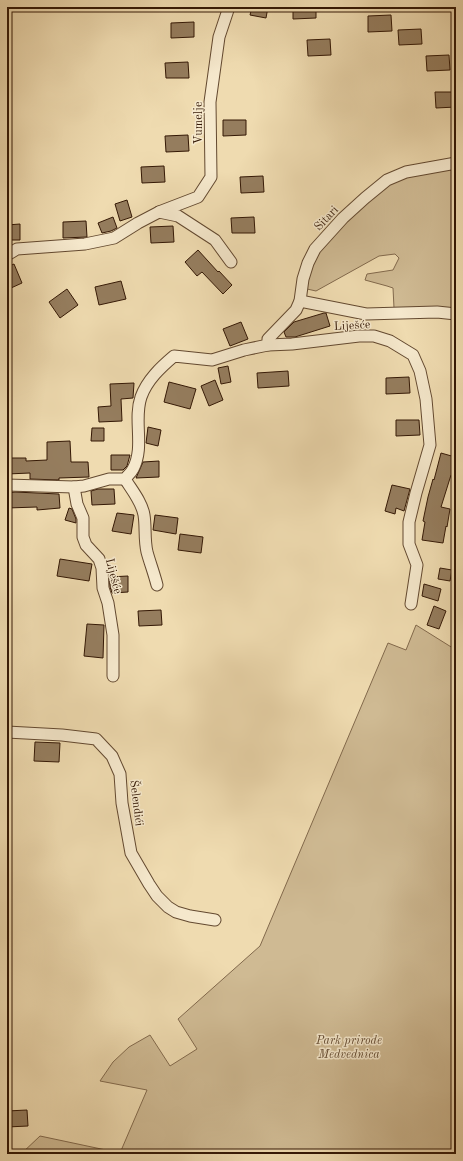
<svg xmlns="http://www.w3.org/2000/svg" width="463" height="1161" font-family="'Old Standard TT',serif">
	<rect width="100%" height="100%" fill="#efdbb0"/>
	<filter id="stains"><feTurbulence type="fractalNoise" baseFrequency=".005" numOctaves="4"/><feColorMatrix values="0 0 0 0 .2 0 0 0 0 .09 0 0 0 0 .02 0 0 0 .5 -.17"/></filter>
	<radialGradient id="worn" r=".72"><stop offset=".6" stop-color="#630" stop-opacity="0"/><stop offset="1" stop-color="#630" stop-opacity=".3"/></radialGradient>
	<!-- green -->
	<g fill="#cfba93" stroke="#82694c">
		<polygon points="456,165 456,246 452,246 456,268 456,311 394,308 393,288 387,286 365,280 367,274 393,270 399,258 395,254 379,256 316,291 307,289 306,281 318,253 351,216 391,182 422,171"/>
		<polygon points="416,625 456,650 456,1154 21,1154 40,1136 120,1153 147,1090 100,1081 113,1062 129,1047 150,1035 170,1066 197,1049 178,1019 260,946 388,643 406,650"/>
	</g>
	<!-- building -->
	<g fill="#957d5e" stroke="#341805">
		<polygon points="252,7 268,7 266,18 250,15"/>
		<polygon points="293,7 316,7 316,18 293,19"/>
		<polygon points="391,15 392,31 368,32 368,16"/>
		<polygon points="194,22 194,37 171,38 171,23"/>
		<polygon points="421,29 422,44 399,45 398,30"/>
		<polygon points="330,39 331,55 308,56 307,40"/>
		<polygon points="449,55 450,70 427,71 426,56"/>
		<polygon points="188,62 189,78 166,78 165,63"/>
		<polygon points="435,92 456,92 456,107 436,108"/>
		<polygon points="223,120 246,120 246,135 223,136"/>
		<polygon points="188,135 189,151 166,152 165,136"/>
		<polygon points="164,166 165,182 142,183 141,167"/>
		<polygon points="263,176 264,192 241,193 240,177"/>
		<polygon points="127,200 132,217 120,221 115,204"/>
		<polygon points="113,217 117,228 111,231 102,233 98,223"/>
		<polygon points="254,217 255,233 232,233 231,218"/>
		<polygon points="86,221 87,237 63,238 63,222"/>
		<polygon points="20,224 20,240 7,240 7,225"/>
		<polygon points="173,226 174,242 151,243 150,227"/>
		<polygon points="198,250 218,272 219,271 232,285 223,294 202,272 197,276 185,262"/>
		<polygon points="14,264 22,283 11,288 7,279 7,267"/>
		<polygon points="121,281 126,299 99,305 95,287"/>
		<polygon points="67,289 78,305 60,318 49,302"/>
		<polygon points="324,313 326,313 330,326 295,337 286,337 284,332 294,322"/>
		<polygon points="241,322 248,339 230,346 223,329"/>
		<polygon points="228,366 231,382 221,384 218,368"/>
		<polygon points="288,371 289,386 258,388 257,373"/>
		<polygon points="409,377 410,393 386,394 386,378"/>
		<polygon points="215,380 223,400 209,406 201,386"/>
		<polygon points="169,382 196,389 190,409 164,402"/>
		<polygon points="134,383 133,398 121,399 122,421 99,422 98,407 111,406 110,384"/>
		<polygon points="396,420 419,420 420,435 396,436"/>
		<polygon points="148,427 161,430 158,446 146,443"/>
		<polygon points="92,428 104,428 104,441 91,441"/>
		<polygon points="70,441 71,462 88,462 89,477 59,478 59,480 30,479 30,473 7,474 7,458 26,458 26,461 47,460 47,442"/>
		<polygon points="441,453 455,457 453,464 456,465 456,477 451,475 441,507 450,509 447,527 446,526 443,543 422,540 425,522 423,521 428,497 433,479 434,480"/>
		<polygon points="111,455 130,455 127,466 123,470 111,470"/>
		<polygon points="159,461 159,477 136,478 143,462"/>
		<polygon points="392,485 410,489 404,511 396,508 395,514 385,511"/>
		<polygon points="98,489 114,489 115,504 92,505 91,491"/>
		<polygon points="15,492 59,494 60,508 37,510 37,507 7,508 7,493"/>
		<polygon points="69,508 72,509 76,519 76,523 65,520"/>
		<polygon points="117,513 134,515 131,534 112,531"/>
		<polygon points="155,515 178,518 176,534 153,530"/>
		<polygon points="180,534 203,537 201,553 178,550"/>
		<polygon points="60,559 92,564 89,581 57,576"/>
		<polygon points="440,568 452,570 450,581 438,579"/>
		<polygon points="128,576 128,592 112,593 110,587 109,577"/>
		<polygon points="424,584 441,589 438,601 422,596"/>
		<polygon points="434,606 446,611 439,629 427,625"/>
		<polygon points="161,610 162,625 139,626 138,611"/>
		<polygon points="87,624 104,625 103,658 84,656"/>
		<polygon points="35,742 60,743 59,762 34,761"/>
		<polygon points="27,1110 28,1126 7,1127 7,1111"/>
	</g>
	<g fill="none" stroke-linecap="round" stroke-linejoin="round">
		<defs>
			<g id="street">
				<polyline points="159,212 178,216 215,240 231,262"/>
				<polyline points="7,255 17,249 85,244 114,238 138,223 159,212 198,197 211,177 210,102 219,37 229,7"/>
				<polyline points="300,301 366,314 437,312 456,314"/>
				<polyline points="268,345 268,339 296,310 300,301 303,279 308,263 315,249 343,218 365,198 387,180 406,172 456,163"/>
				<path d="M125 479C131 489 142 502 144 515 146 527 144 539 147 552 150 563 154 573 157 585"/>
				<path d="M7 485 74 487 84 486 109 479H125C127 476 131 473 133 469 145 447 133 420 141 397 147 380 161 367 174 356L212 360 244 350 268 345 292 344 359 336H374L390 341 413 355 420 371 426 399 430 445 416 493 409 522V544L417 565 411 604"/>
				<polyline points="74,487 77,504 83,518 83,537 86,545 99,559 102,568 103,588 108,603 113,635 113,676"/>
				<polyline points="7,732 62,735 96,739 112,756 120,774 122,803 131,853 149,884 157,896 168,907 176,912 190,916 215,920"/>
			</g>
		</defs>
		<!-- street casing -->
		<use href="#street" stroke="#634930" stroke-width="13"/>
		<!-- street -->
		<use href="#street" stroke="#f5e8cc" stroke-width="11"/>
	</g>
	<g text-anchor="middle" stroke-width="3" stroke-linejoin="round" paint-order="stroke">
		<!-- street labels -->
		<g font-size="12" fill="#341805" stroke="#f5e8cc">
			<text transform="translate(198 123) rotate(-90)" y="4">Vumelje</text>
			<text transform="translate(326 218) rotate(-47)" y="4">Sitari</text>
			<text transform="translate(352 325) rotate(-3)" y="4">Liješće</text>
			<text transform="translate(114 576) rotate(76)" y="4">Liješće</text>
			<text transform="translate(137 803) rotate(83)" y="4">Šelendići</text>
		</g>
		<!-- park labels -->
		<g font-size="12" font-style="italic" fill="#624930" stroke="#f5e8cc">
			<text x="349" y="1044">Park prirode<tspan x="349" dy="14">Medvednica</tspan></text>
		</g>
	</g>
	<!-- margin -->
	<rect width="463" height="1161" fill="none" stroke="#efdbb0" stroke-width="24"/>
	<rect x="8" y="8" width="447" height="1145" fill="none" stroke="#341805" stroke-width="2"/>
	<rect x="12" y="12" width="439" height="1137" fill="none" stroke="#341805"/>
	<rect width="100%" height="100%" filter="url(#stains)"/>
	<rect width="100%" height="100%" fill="url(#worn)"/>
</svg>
